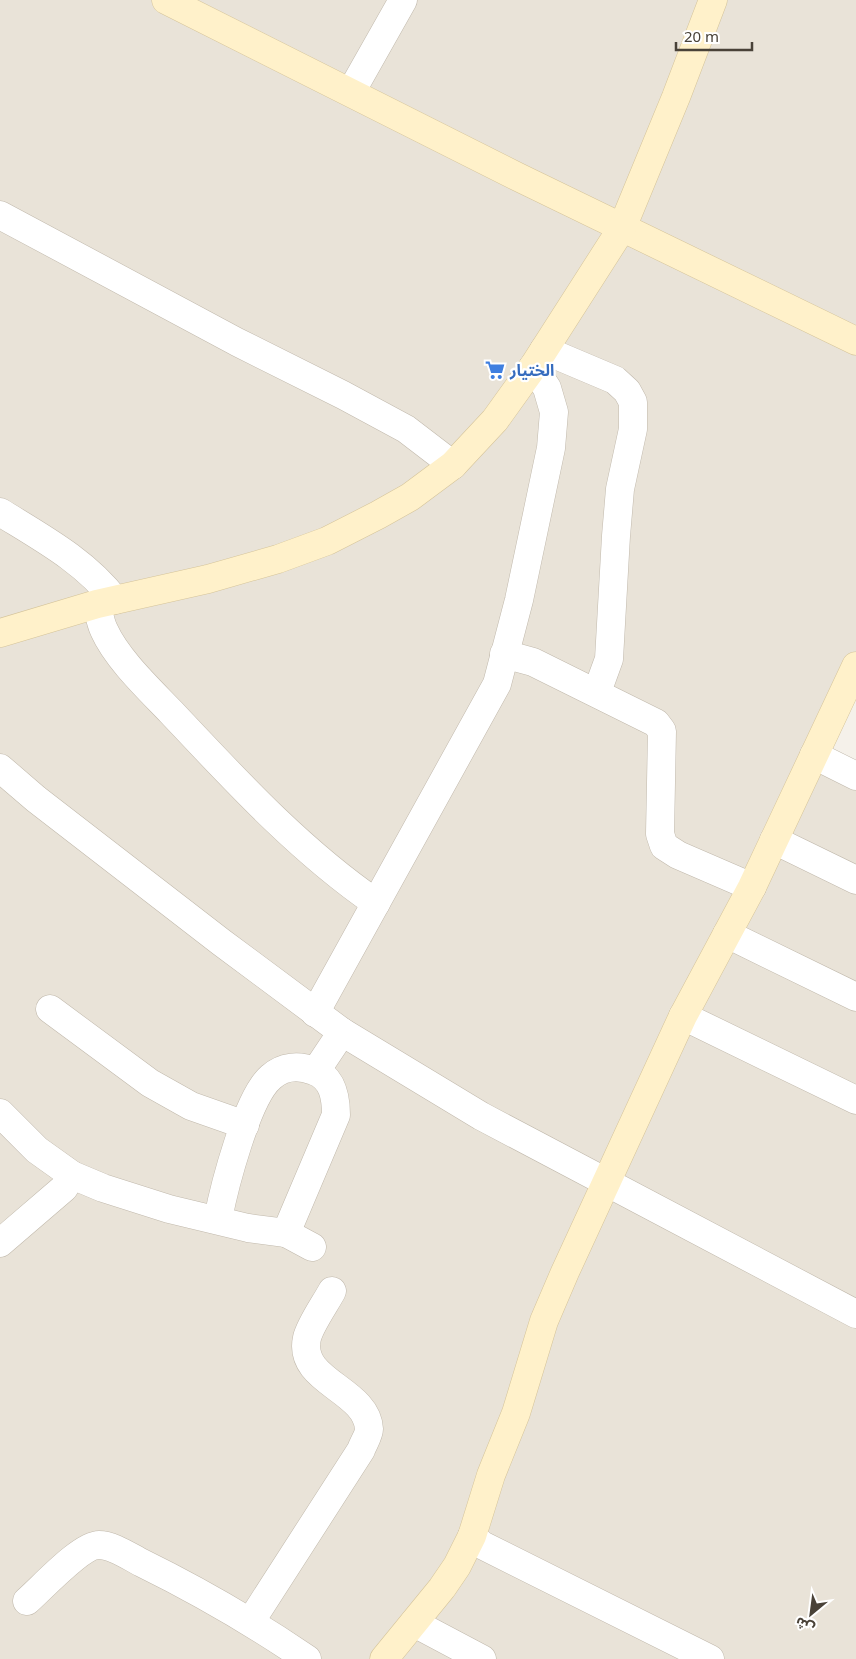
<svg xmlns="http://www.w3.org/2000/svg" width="856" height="1659" font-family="'Noto Sans','Noto Sans Arabic',sans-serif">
	<rect width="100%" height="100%" fill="#f5f1ea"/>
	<!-- residential -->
	<polygon fill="#e9e3d8" points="0,0 856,0 856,675 814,755 856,776 856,1659 0,1659"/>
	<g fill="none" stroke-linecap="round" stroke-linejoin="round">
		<defs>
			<g id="street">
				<polyline points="351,92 403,0"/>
				<polyline points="0,215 237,342 343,395 406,429 453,465"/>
				<polyline points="544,350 615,380 627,391 633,402 633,429 620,489 616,536 609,659 597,692"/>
				<path d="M0 512C42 538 85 561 115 600"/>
				<path d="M97 604C99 613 100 622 104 630 117 659 149 689 171 712 235 780 299 850 376 903"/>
				<polyline points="504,654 533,662 656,723 662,731 660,834 664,846 678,855 752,887"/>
				<polyline points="814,755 856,776"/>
				<polyline points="0,768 36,799 221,942 342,1032 481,1116 856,1314"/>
				<polyline points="774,840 856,880"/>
				<polyline points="727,934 856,997"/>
				<polyline points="50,1009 150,1083 191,1106 245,1125"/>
				<polyline points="315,1013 497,684 519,600 551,448 554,412 547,388 533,367"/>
				<polyline points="683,1016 856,1100"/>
				<polyline points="316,1071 342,1032"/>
				<path d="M0 1113 37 1150 72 1175 103 1188 169 1209 248 1228 286 1233 336 1115C336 1097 333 1078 314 1071 299 1065 283 1066 271 1077 247 1097 224 1188 218 1219"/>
				<polyline points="286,1233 312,1247"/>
				<polyline points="0,1243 64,1188 72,1175"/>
				<polyline points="472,1536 482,1545 710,1659"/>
				<path d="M27 1601C42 1588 81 1545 99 1545 113 1545 130 1557 142 1563 199 1591 254 1623 307 1659"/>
				<path d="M251 1621 361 1450C363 1444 369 1435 369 1429 367 1389 297 1382 307 1338 310 1325 325 1304 332 1291"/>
				<polyline points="414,1623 482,1659"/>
			</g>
			<g id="secondary">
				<polyline points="166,0 518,177 856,341"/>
				<polyline points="0,633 97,604 208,579 278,559 327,541 378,515 410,497 453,465 495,420 533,367 622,228 676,97 713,0"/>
				<polyline points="384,1659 442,1588 457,1566 472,1536 491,1475 516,1413 544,1321 565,1272 683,1016 752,887 856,666"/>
			</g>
		</defs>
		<!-- street casing -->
		<use href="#street" stroke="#c1b9ac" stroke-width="29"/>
		<!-- secondary casing -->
		<use href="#secondary" stroke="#d5c49a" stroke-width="29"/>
		<!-- street -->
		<use href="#street" stroke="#fff" stroke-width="28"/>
		<!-- secondary -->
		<use href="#secondary" stroke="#fff1ca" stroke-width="28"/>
	</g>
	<!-- icons -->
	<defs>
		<symbol id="supermarket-bare" viewBox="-9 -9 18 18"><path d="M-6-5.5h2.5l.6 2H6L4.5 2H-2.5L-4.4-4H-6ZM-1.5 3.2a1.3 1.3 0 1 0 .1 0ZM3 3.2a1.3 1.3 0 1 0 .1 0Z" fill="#3f7fe0" stroke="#fff" stroke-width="2.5" paint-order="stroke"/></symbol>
	</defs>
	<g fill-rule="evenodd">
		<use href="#supermarket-bare" x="481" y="356" width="28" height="28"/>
	</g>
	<g text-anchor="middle" stroke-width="4.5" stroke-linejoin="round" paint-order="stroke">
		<!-- shop labels -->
		<g font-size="16" font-weight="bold" fill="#366cbe" stroke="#fff" text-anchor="start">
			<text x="510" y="376">الختيار</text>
		</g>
	</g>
	<!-- north arrow -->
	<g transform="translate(811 1614) rotate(209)" stroke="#ffffff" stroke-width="4" paint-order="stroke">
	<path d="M0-4L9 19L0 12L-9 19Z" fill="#494238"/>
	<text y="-8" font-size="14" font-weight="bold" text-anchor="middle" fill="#494238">ش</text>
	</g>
	<!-- scale -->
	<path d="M676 42v8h76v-8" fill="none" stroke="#494238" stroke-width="2.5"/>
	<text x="684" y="42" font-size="15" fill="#494238" stroke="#ffffff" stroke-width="4" paint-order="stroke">20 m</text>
</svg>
